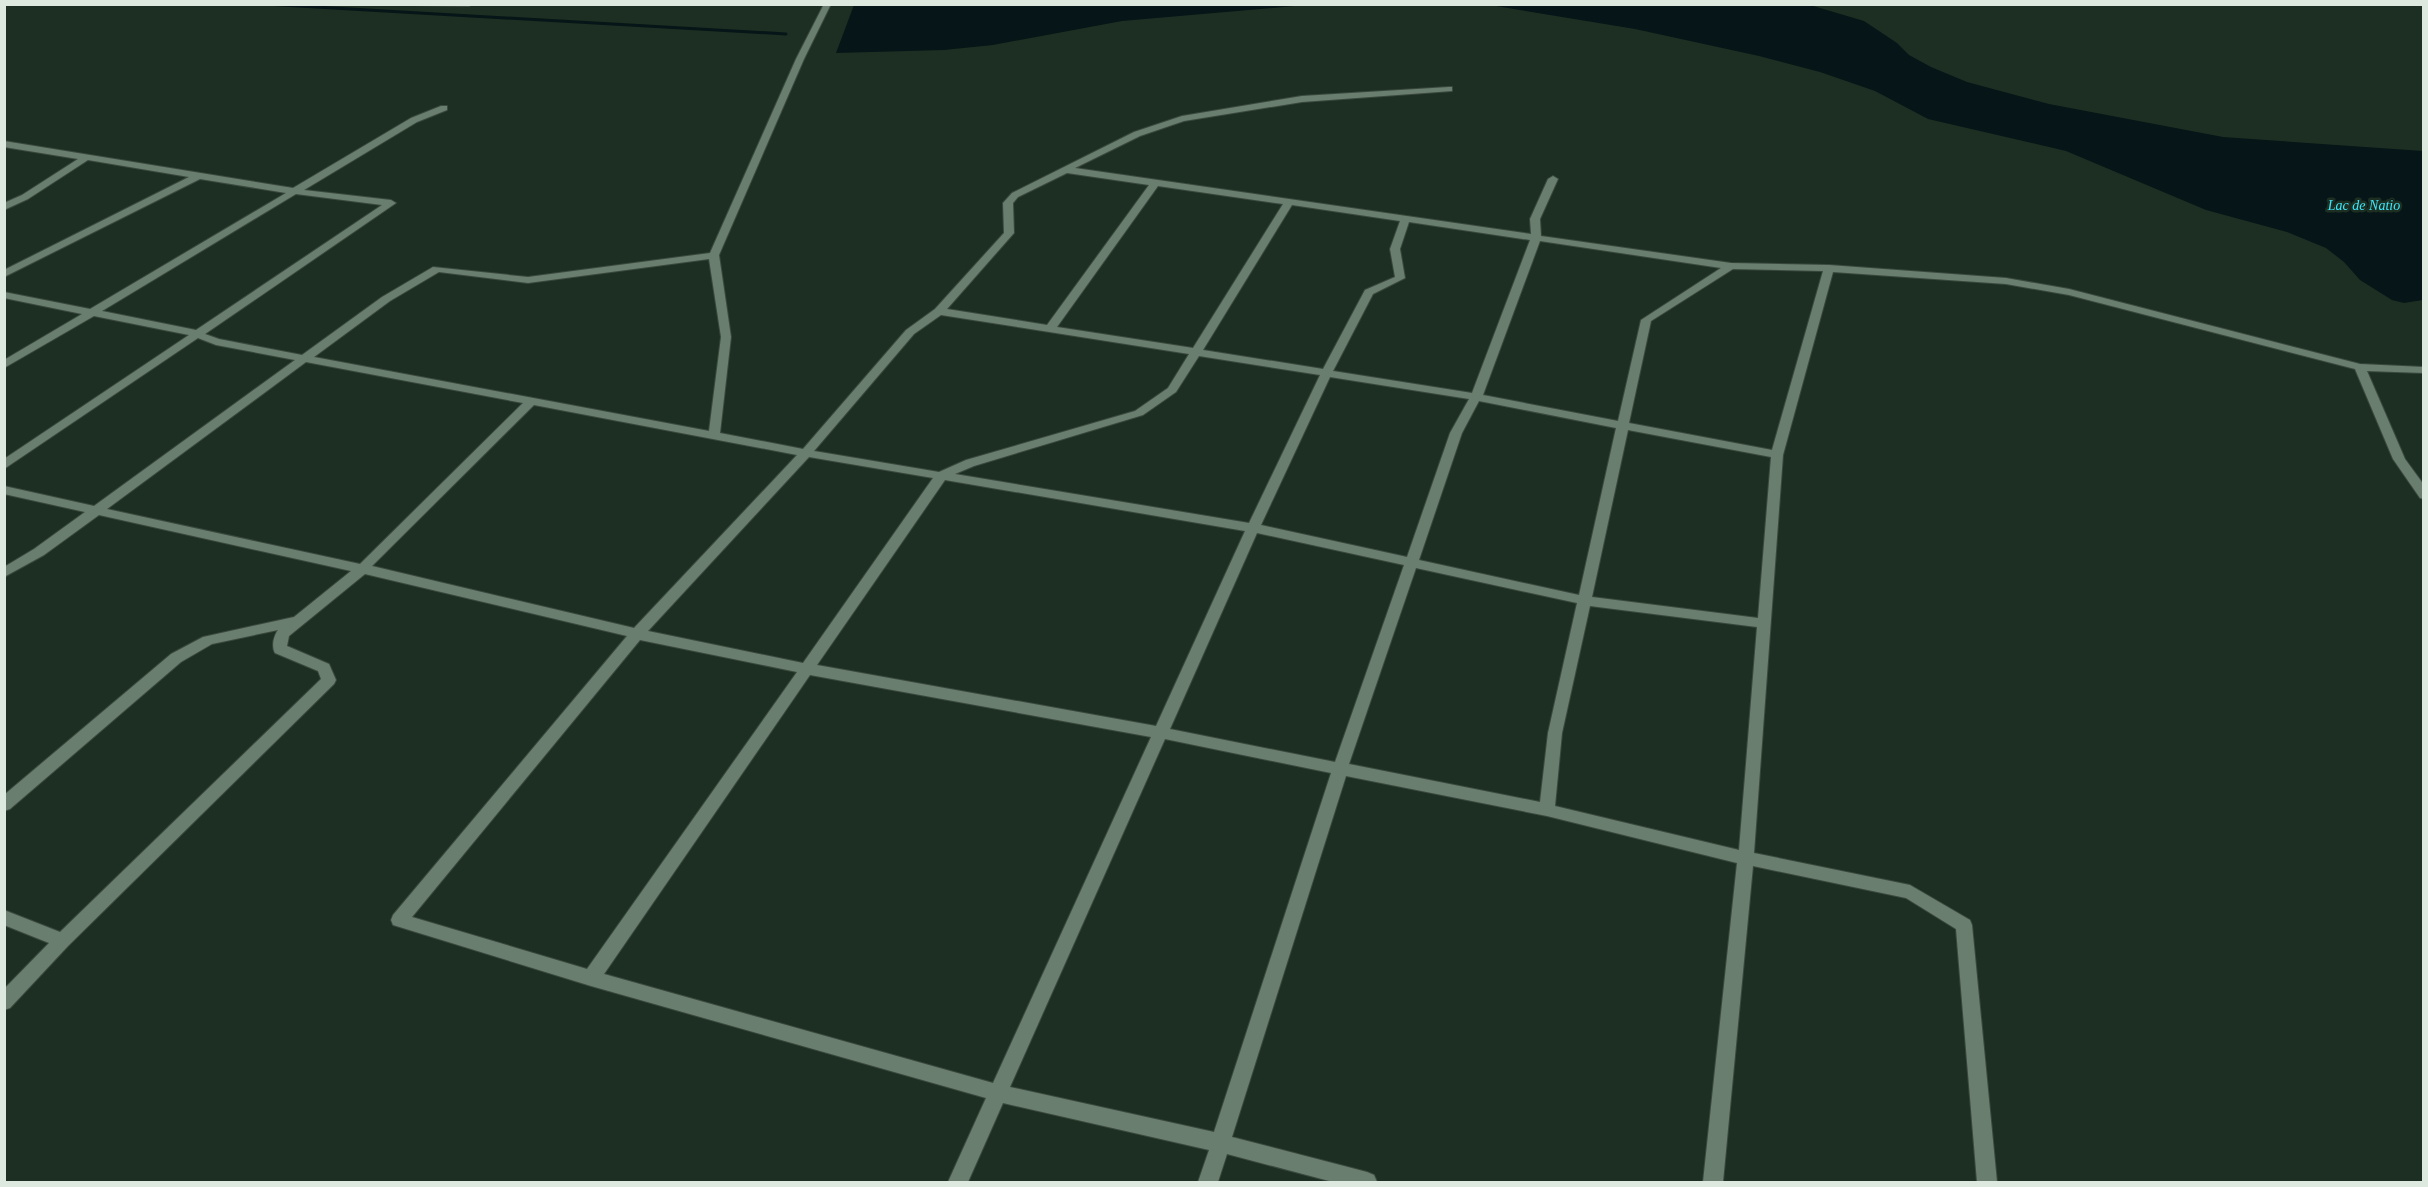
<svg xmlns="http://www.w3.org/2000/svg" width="2428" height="1187" font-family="Georgia,serif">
	<rect width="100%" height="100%" fill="#1d2f22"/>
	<!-- water -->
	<g fill="#061517">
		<polygon points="854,5 854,4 1306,5 1122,21 993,45 944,50 836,53"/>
		<polygon points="1490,5 1810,5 1864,21 1897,43 1909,55 1931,67 1967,82 2049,104 2223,137 2423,151 2423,300 2404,303 2392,300 2360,280 2344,262 2326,248 2287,232 2206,210 2066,151 1928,119 1875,91 1820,72 1759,56 1635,29"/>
	</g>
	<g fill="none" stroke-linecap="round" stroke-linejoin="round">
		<!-- stream -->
		<polyline stroke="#061517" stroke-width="3" points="264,4 786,34"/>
		<defs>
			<g id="street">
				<polygon points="353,4 472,4 469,6"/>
				<path d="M824 4H831L804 59 719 255 731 337 720 433 803 449 906 330 935 309 1004 233 1003 203 1012 193 1134 132 1182 116 1302 96 1449 87H1452V91L1302 102 1184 121 1140 136 1075 168 1531 234 1530 219 1548 179 1553 176 1558 179 1540 219 1541 236 1731 263 1829 265 2006 278 2069 289 2360 364 2424 367V373L2367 371 2405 459 2424 485V499L2420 498 2393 459 2355 369 2069 295 2006 284 1833 272 1783 455 1754 853 1910 885 1970 920 1972 925 1997 1182H1977L1956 929 1906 898 1753 866 1723 1182H1703L1737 863 1547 816 1346 776 1232 1137 1367 1172 1374 1175 1377 1182H1333L1227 1154 1218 1182H1198L1209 1150 1003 1103 968 1182H948L986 1098 591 986 393 925 391 920 393 915 627 636 365 574 289 636 287 646 329 664 336 680 334 684 68 946 10 1008 4 1010V989L49 943 4 925V910L60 932 321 679 318 671 275 653C271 646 274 635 278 630L212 644 181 662 10 809 4 811V795L171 654 203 637 294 617 351 571 99 515 44 555 4 577V567L34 549 85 512 4 494V486L94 506 295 360 216 345 198 338 4 469V459L189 335 94 316 4 368V360L82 314 4 298V292L90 309 286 193 200 179 4 277V270L189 177 88 160 28 199 4 210V203L22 195 78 159 4 147V141L293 188 411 118 441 106H447V110L417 122 304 190 391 200 396 203 205 334 219 339 302 355 382 297 433 267 528 277 710 253 796 59ZM1067 173 1149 185 1047 325 947 309 1014 233 1013 203 1018 197ZM1158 186 1283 204 1193 348 1057 327ZM296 194 382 205 196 330 102 311ZM1292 205 1400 221 1390 249 1395 277 1365 290 1323 369 1203 350ZM1409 222 1530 240 1472 393 1333 371 1373 294 1405 278 1400 249ZM1540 241 1721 268 1641 320 1618 421 1483 395ZM709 259 721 337 709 431 314 357 390 301 439 272 528 283ZM1733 269 1823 271 1772 450 1629 423 1651 321ZM941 315 1189 354 1168 388 1135 411 966 460 939 472 814 451 914 334ZM1199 356 1320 375 1249 523 955 474 974 466 1143 415 1176 392ZM306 362 523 403 360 564 107 509ZM1330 377 1469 399 1450 433 1407 557 1261 525ZM1479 401 1616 428 1579 595 1419 560 1462 433ZM534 405 797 455 634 628 372 566ZM1628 430 1771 457 1758 618 1592 597ZM809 457 933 478 803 663 648 631ZM945 480 1245 531 1156 726 817 665ZM1257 533 1404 565 1335 762 1170 729ZM1416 568 1577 603 1548 733 1540 802 1349 764ZM1590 606 1757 627 1739 850 1555 806 1562 733ZM640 640 797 672 587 969 412 917ZM810 675 1151 737 993 1083 604 974ZM1165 739 1331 773 1214 1132 1010 1087Z"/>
			</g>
		</defs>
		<!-- street casing -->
		<use href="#street" stroke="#3a493e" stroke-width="2"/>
		<!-- street -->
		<use href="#street" fill="#697e6e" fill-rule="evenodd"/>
	</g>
	<g text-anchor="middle" stroke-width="5" stroke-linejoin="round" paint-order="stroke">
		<!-- far-water labels -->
		<g font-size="14" font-style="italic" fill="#3be8fd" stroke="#1d2f22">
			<text x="2364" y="210">Lac de Natio</text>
		</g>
	</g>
	<!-- border -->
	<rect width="2428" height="1187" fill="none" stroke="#dde8df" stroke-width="12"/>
</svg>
